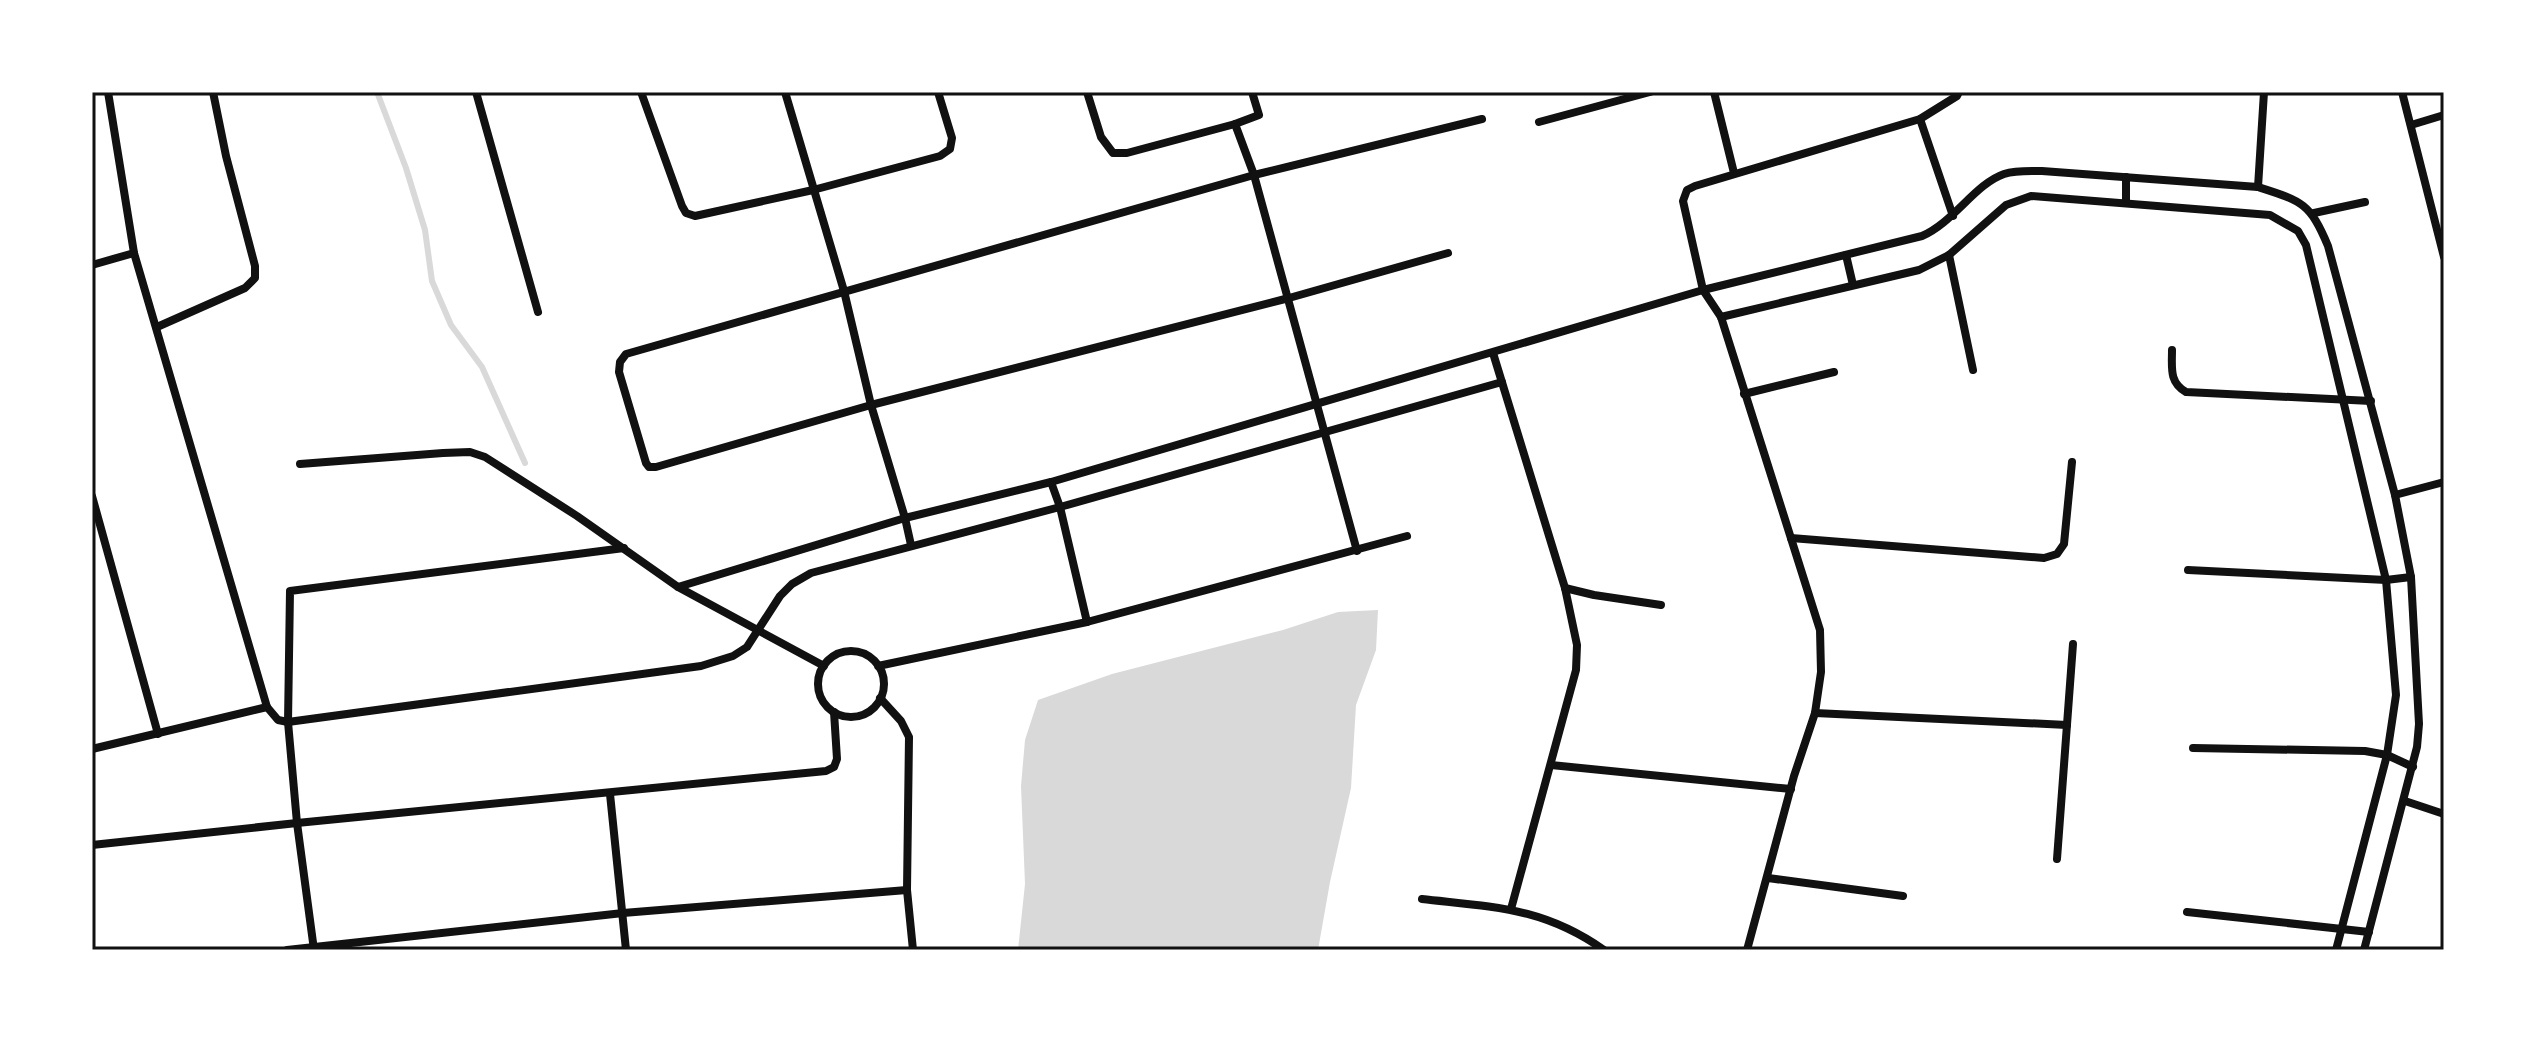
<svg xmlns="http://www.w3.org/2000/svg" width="2536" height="1042" font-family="Inter,sans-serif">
	<rect width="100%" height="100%" fill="#fff"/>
	<!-- water -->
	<polygon fill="#d9d9d9" points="1378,610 1376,650 1356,705 1351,788 1330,882 1318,950 1018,950 1025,884 1021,786 1025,740 1038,700 1112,674 1283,630 1338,612"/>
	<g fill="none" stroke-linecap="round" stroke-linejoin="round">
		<!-- stream -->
		<polyline stroke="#d9d9d9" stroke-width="6" points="377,92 406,168 425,230 432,281 451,325 482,367 525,463"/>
		<!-- minor -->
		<g stroke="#111" stroke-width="8">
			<polyline points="108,92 134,253 267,707 278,720 288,722 701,666 733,656 747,647 780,596 792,584 811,573 1060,507 1502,382"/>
			<polyline points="476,92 538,312"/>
			<polyline points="641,92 682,206 686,213 695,216 813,190 940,156 950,149 952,138 938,92"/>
			<polyline points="785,92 844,291 871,405 905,518 911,545"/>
			<polyline points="1087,92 1101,137 1113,153 1127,153 1235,124"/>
			<polyline points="1252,92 1259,115 1235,124 1254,175 1357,551"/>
			<polyline points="1714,92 1734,173"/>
			<polyline points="2402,92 2444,257"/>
			<polyline points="1920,119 1953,216"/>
			<polyline points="1539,122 1650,92"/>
			<polyline points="2411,125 2444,115"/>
			<polyline points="2126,177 2126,203"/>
			<polyline points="2258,187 2264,92"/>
			<polyline points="2314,213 2365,202"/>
			<polyline points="1448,253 1289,298 871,405 656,467 649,467 646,463 619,372 620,362 626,354 1254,175 1482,119"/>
			<polyline points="1846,255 1853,285"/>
			<polyline points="1949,255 1973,370"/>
			<polyline points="92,265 134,253"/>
			<polyline points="1721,317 1919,270 1949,255 2006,205 2031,196 2270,215 2298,231 2306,245 2386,580 2396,695 2387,755 2336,950"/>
			<polyline points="157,327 245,288 255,278 255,266 226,156 213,92"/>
			<path d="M2172 350C2172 368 2169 382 2186 392L2371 401"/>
			<polyline points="1493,353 1565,588 1577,645 1576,670 1511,909"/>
			<polyline points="1744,394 1834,372"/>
			<polyline points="300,464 443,453 470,452 485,457 577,516 678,587 824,666"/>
			<polyline points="1051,482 1060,507 1087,622"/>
			<polyline points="2395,495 2444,482"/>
			<polyline points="92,496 158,734"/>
			<polyline points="1791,538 2044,558 2057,554 2064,544 2072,462"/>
			<polyline points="2188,570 2386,580 2411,577"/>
			<path d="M678 587 905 518 1051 482 1703 290 1922 236C1954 222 1975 184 2004 174 2016 170 2029 171 2042 171L2258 187C2302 201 2310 203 2328 246L2395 495 2411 577 2419 724 2417 747 2364 950"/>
			<polyline points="1565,588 1594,595 1661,605"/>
			<circle cx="851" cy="684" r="33"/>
			<polyline points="878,666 1087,622 1407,536"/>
			<polyline points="880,698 901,721 909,737 907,890 913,950"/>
			<polyline points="1815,713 2067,725"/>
			<polyline points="2193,748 2365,751 2387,755 2413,767"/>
			<polyline points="92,749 267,707"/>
			<polyline points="1551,765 1791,789"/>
			<polyline points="610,794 626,950"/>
			<polyline points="2405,801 2444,814"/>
			<polyline points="92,845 297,823 826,771 834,767 837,759 834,712"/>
			<polyline points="2057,859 2073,644"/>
			<polyline points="1768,878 1903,896"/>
			<path d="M1422 899C1493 907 1543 907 1604 950"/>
			<polyline points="2187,912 2369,932"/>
			<polyline points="287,950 623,913 907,890"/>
			<polyline points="314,950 297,823 288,722 290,591 624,548"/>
			<polyline points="1747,950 1794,776 1815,713 1821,672 1820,630 1721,317 1703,290 1683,201 1687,190 1695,186 1920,119 1957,96 1959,92"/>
		</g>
	</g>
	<!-- border -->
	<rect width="2536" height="1042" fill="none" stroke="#ffffff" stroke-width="188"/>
	<rect x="94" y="94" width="2348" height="854" fill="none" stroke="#111" stroke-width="3"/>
</svg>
